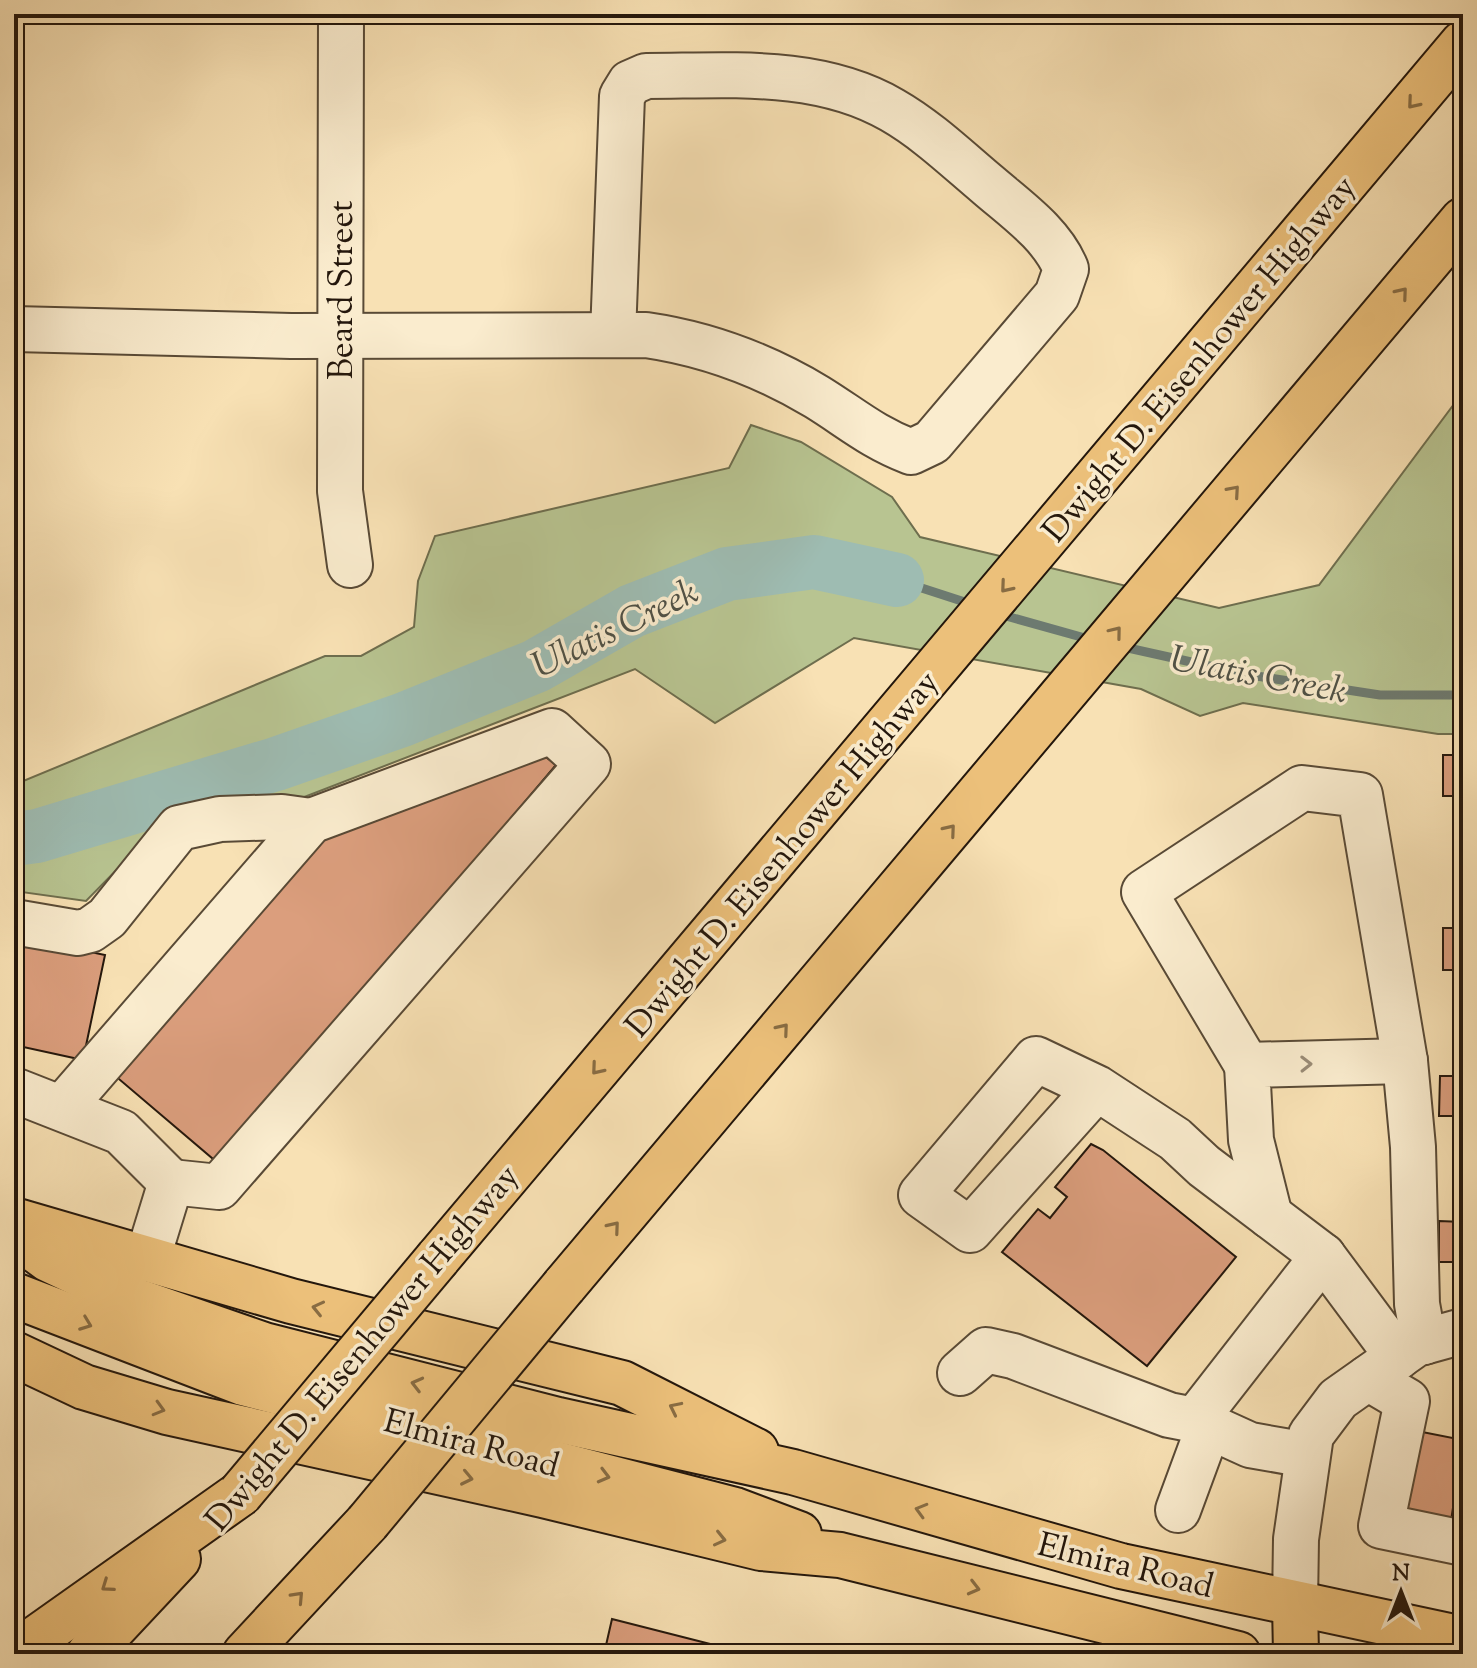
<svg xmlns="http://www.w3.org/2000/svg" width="1477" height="1668" font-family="'Sorts Mill Goudy',serif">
	<rect width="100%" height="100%" fill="#f8e1b4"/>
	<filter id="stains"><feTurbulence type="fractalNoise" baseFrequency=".0025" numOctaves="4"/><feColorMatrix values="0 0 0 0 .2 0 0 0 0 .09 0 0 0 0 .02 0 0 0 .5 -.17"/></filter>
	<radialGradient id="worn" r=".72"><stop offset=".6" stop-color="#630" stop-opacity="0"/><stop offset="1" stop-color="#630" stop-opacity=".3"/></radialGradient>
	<!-- green -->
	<polygon fill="#b8c491" stroke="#6e6e4e" stroke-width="2" points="1463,392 1463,734 1438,734 1243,703 1200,716 1141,689 854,638 715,723 635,669 294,801 150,836 86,901 14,891 14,781 21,782 325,656 361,656 414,627 418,581 435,536 729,468 751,425 801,442 892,497 920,537 1219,608 1319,585"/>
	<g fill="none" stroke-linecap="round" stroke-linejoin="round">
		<!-- stream -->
		<g stroke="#6d7a70" stroke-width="9">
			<polyline points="897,580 974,605"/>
			<polyline points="999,614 1092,640"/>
			<polyline points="1119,646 1250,675 1380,695 1463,695"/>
		</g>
		<!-- river -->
		<polyline stroke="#9ebcb2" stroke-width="54" points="14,839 37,836 276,764 402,720 536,666 632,611 727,574 814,562 897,580"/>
	</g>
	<!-- building -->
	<g fill="#db9e7d" stroke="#24170c" stroke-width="2">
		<polygon points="531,745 556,765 219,1164 113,1074 314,836"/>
		<rect x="1443" y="755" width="20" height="41"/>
		<rect x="1443" y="928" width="20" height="42"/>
		<polygon points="14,936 105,955 83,1060 14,1045"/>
		<polygon points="1440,1076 1463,1076 1463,1116 1439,1116"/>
		<polygon points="1091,1144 1103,1150 1236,1257 1147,1366 1002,1252 1038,1209 1050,1218 1067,1197 1055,1187"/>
		<polygon points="1439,1221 1463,1222 1463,1262 1439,1262"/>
		<polygon points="1407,1429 1463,1440 1463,1497 1455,1495 1450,1527 1390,1515"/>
		<polygon points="612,1619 722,1647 720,1654 604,1654"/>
	</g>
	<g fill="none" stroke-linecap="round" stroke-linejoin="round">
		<defs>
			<g id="minor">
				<polyline points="341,14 340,491 350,565"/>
				<path d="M14 329 291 336 646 335C708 344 762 364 817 397 851 418 872 437 911 452L932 442 1057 295 1066 269C1052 234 1017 210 988 185 957 159 927 130 892 110 818 67 728 76 646 76L630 83 622 96 613 335"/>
				<polyline points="14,922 78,933 90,930 107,918 179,828 220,819 282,817 311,821"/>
				<polyline points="1247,1065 1144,892 1302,788 1360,795 1405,1061 1413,1147 1417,1304 1424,1342"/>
				<polyline points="1097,1088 970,1230 921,1195 1036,1059 1097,1088 1175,1139 1204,1166 1323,1256"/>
				<polyline points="14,1090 121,1132 171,1182 148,1257"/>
				<polyline points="63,1107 311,821 552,731 588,764 219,1187 171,1182"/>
				<polyline points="1270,1216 1251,1140 1247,1065 1405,1061"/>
				<polyline points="960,1373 986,1350 1013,1356 1169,1415 1195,1420"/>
				<polyline points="1368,1378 1407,1401 1381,1526 1463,1543"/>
				<polyline points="1307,1455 1250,1445 1195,1420 1323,1256 1398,1357"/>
				<polyline points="1178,1510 1209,1426"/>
				<polyline points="1295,1604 1296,1539 1311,1435 1338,1399 1416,1344 1463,1331"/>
			</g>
			<g id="major">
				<polyline points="14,1220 291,1301 622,1383 756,1451"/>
				<polyline points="14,1234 48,1259 137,1301 264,1345 558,1420 793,1472 1121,1566 1463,1639"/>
				<polyline points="14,1295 243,1383 735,1510 799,1534"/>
				<polyline points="14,1354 84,1387 167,1412 543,1495 761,1548 840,1555 1238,1654"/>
				<polyline points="1295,1604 1296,1654"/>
			</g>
			<g id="highway">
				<polyline points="438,1258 1463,43"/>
				<polyline points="564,1286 1463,220"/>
				<polyline points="14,1654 240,1494"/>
				<polyline points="89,1654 178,1559"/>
				<polyline points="245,1654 367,1523"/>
			</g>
		</defs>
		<!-- minor casing -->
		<use href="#minor" stroke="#594a36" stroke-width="48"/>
		<!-- major casing -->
		<use href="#major" stroke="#24170c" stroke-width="48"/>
		<!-- highway casing -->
		<use href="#highway" stroke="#24170c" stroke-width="48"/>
		<!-- minor -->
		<use href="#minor" stroke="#faecce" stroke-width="44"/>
		<!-- major -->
		<use href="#major" stroke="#ecc07a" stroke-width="44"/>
		<!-- highway -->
		<use href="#highway" stroke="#ecc07a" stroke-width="44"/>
		<defs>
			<g id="highway-bridge">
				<polyline points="240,1494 438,1258"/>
				<polyline points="367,1523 564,1286"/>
			</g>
		</defs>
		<!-- highway-bridge casing -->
		<use href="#highway-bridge" stroke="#24170c" stroke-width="48" stroke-linecap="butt"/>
		<!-- highway-bridge -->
		<use href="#highway-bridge" stroke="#ecc07a" stroke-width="44"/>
	</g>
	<!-- one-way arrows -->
	<defs><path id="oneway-chevron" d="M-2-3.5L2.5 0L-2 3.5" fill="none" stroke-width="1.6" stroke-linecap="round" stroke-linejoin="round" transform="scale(2)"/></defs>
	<g stroke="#886c43">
		<use href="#oneway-chevron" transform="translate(1413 103) rotate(130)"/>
		<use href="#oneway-chevron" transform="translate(1402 293) rotate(-50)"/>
		<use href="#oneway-chevron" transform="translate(1234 491) rotate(-49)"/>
		<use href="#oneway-chevron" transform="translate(1006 587) rotate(130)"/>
		<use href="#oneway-chevron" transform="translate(1116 632) rotate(-51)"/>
		<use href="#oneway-chevron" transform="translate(950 830) rotate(-50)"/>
		<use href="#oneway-chevron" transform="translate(783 1029) rotate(-50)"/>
		<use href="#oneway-chevron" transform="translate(597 1069) rotate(130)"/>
		<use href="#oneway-chevron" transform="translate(614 1227) rotate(-50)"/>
		<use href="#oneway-chevron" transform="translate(318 1308) rotate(-167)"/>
		<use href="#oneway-chevron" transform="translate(86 1324) rotate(21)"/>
		<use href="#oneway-chevron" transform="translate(417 1384) rotate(-166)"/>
		<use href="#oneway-chevron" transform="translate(675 1408) rotate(-154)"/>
		<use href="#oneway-chevron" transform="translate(159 1409) rotate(16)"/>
		<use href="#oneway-chevron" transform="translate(604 1476) rotate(15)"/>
		<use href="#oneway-chevron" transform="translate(467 1478) rotate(12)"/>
		<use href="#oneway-chevron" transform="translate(921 1510) rotate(-164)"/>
		<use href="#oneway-chevron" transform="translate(720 1539) rotate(13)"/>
		<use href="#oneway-chevron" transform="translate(107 1586) rotate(145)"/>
		<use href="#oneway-chevron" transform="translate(974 1588) rotate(14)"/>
		<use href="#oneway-chevron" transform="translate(298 1597) rotate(-47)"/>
	</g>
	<use stroke="#9a8c77" href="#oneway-chevron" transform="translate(1306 1064) rotate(-1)"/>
	<g text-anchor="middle" stroke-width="7" stroke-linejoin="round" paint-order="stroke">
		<!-- street labels -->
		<g font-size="34" fill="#24170c" stroke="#faecce">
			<text transform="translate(340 290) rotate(-90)" y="12">Beard Street</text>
			<text transform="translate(1198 358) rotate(-50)" y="12">Dwight D. Eisenhower Highway</text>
			<text transform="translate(781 853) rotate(-50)" y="12">Dwight D. Eisenhower Highway</text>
			<text transform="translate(361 1347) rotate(-50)" y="12">Dwight D. Eisenhower Highway</text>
			<text transform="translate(472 1442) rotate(15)" y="12">Elmira Road</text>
			<text transform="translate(1126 1564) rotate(14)" y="12">Elmira Road</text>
		</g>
		<!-- water labels -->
		<g font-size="36" font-style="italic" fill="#4f5146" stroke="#faecce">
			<text transform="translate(614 627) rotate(-26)" y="13">Ulatis Creek</text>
			<text transform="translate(1259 673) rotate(11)" y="13">Ulatis Creek</text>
		</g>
	</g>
	<!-- margin -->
	<rect width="1477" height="1668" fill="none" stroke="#f8e1b4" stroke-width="48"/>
	<rect x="16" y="16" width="1445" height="1636" fill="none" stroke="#24170c" stroke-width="4"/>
	<rect x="24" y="24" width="1429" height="1620" fill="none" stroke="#24170c" stroke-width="2"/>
	<!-- north arrow -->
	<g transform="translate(1401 1592)" stroke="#faecce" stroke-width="6" paint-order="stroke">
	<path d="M0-6L14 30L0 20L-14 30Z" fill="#24170c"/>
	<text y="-12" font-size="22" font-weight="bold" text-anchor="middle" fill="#24170c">N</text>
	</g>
	<rect width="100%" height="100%" filter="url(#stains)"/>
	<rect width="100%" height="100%" fill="url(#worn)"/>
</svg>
